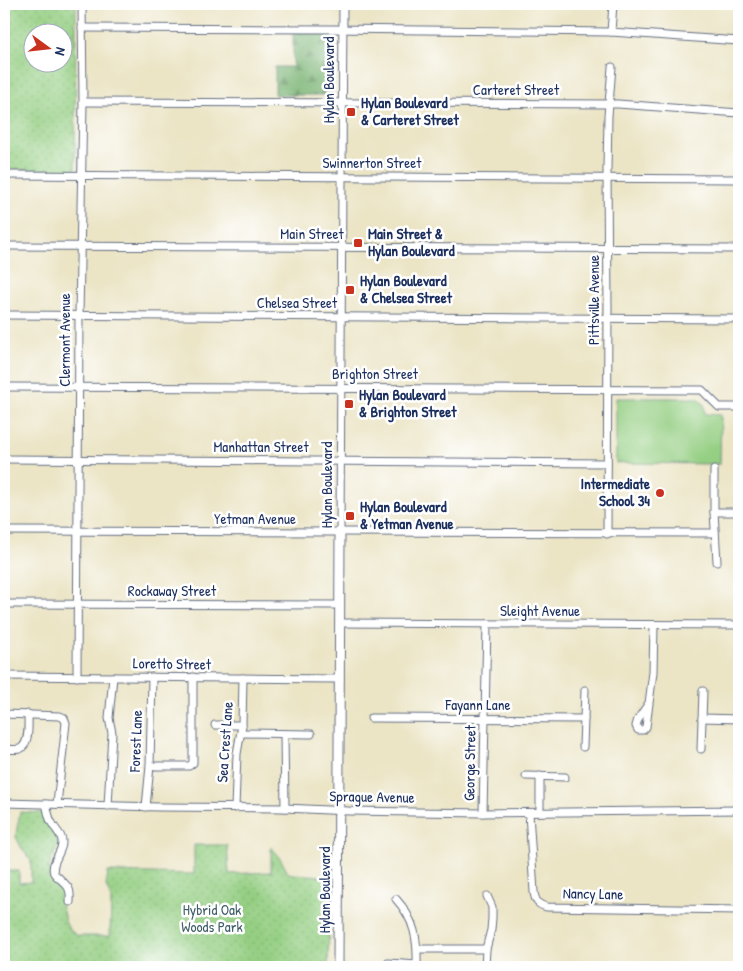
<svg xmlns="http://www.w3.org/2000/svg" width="743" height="971" font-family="'Patrick Hand',sans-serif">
	<defs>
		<pattern id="forest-firs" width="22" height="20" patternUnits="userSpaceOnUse" patternTransform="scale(1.25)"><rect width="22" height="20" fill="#78b271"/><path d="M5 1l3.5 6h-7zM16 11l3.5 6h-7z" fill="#629160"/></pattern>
		<pattern id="park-dots" width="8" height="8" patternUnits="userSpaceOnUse" patternTransform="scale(1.25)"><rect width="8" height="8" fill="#95cf83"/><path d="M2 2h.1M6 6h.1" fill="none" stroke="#80b274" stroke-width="1.8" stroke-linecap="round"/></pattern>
	</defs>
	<rect width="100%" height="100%" fill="#fff"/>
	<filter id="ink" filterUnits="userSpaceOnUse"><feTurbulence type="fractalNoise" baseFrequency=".02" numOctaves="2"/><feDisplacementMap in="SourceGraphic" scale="10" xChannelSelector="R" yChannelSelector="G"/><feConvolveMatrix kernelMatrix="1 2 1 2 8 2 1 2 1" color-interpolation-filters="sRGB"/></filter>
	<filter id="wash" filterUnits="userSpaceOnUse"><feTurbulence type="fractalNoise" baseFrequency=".0096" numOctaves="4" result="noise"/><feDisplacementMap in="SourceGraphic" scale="20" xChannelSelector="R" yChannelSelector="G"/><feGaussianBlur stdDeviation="1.12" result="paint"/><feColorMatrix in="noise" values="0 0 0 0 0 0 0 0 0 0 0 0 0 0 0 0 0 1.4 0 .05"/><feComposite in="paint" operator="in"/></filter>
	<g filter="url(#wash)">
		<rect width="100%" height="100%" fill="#ebe4c5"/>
		<!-- forest -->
		<polygon fill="url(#forest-firs)" stroke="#4a7068" points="293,32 333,32 332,95 275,95 275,67 293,67"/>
		<!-- park -->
		<g fill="url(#park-dots)" stroke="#587f70" fill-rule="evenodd">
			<path d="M4 4H76L75 171 4 169ZM32 32H62V62H32Z"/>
			<path d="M20 812 45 813C49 821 58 832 58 842 58 853 44 865 51 876 55 881 61 885 66 890L65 894C58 899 60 901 62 908 66 922 64 927 78 936H110L111 899 106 886 108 872 194 874V845H227L229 874 271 872V847L279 856 288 873 293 874 323 876C327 878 329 881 330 885L328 967H4V871H19V883L31 882V861L21 847 16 837 17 828Z"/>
		</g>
		<!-- pitch -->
		<polygon fill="#95cf83" stroke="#587f70" points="616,398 697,398 704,404 705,414 721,415 720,464 616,463"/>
	</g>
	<g filter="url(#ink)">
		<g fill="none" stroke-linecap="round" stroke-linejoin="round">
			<defs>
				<g id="minor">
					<polyline points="82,28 331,29 611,32 739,41"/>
					<polyline points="611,32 613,4"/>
					<polyline points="83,102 618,104 739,113"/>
					<polyline points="4,175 739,179"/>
					<polyline points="4,246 739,249"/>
					<polyline points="4,315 739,319"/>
					<polyline points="4,387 702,390 719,407 739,407"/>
					<polyline points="4,459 607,463"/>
					<polyline points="714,470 714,512 717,562"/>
					<polyline points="714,512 739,512"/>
					<polyline points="4,531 715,533"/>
					<polyline points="340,533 343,4"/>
					<polyline points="607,534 608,308 607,170 608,116 612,67"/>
					<polyline points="4,604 340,605"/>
					<polyline points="340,623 739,625"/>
					<polyline points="4,676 340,679"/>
					<polyline points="77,677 79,316 83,102 82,4"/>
					<polyline points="649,703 638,719 636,726 638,730 643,730 646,727 653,672 654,625"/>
					<polyline points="4,714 60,716 64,718 66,723 57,804"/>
					<polyline points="371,718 584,719"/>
					<polyline points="702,718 739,719"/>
					<polyline points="215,725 242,725"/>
					<polyline points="241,733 311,734"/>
					<polyline points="284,734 285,808"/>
					<polyline points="583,747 585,690"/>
					<path d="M4 749C9 749 15 750 20 749 30 744 28 724 28 714"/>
					<polyline points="701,749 703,691"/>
					<polyline points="150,766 189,766 193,763 193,677"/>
					<polyline points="526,776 565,777"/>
					<polyline points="540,776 540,812"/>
					<polyline points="4,803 159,807 285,808 349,811 483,813 739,810"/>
					<path d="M46 804C48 810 48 817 52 823 55 830 63 835 62 843 62 853 50 863 54 873 55 875 58 877 60 879 69 887 71 889 70 902"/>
					<polyline points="108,806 112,733 109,718 113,677"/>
					<polyline points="146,807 150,766 152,677"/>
					<polyline points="235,808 237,754 242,725 243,678"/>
					<polyline points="483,813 487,624"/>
					<path d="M529 813 534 892C535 901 538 905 547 907L739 910"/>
					<path d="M396 899C415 920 418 940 417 967"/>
					<polyline points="418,949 486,949"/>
					<polyline points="388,963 418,965"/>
					<polyline points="485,967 486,949 491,930 492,918 492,907 487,896"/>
				</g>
				<polyline id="major" points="338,967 340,533"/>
			</defs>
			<!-- minor casing -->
			<use href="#minor" stroke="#646e82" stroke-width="9"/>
			<!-- major casing -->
			<use href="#major" stroke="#646e82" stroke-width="11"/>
			<!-- minor -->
			<use href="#minor" stroke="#fff" stroke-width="7"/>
			<!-- major -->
			<use href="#major" stroke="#fff" stroke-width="9"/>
		</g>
	</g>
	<!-- markers -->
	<g fill="#c8321e" stroke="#fff" stroke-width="2">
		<rect x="346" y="107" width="10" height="10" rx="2.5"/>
		<rect x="353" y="238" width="10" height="10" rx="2.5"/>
		<rect x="345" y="285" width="10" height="10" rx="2.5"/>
		<rect x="344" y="399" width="10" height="10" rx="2.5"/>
		<circle cx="660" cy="493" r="5"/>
		<rect x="345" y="511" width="10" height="10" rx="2.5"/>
	</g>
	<g text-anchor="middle" stroke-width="5" stroke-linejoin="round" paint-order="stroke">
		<!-- street labels -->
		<g font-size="15" fill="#1b2f5e" stroke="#fff">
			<text transform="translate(329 80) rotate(-90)" y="5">Hylan Boulevard</text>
			<text x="516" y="95">Carteret Street</text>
			<text x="372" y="168">Swinnerton Street</text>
			<text x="312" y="239">Main Street</text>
			<text transform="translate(594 300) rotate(-90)" y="5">Pittsville Avenue</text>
			<text x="297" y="308">Chelsea Street</text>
			<text transform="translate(65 340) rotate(-90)" y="5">Clermont Avenue</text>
			<text x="375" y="379">Brighton Street</text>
			<text x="261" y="452">Manhattan Street</text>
			<text transform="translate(327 485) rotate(-90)" y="5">Hylan Boulevard</text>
			<text x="255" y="524">Yetman Avenue</text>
			<text x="172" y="596">Rockaway Street</text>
			<text x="540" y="616">Sleight Avenue</text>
			<text transform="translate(172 664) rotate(1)" y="5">Loretto Street</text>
			<text x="478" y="710">Fayann Lane</text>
			<text transform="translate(136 741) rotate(-88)" y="5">Forest Lane</text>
			<text transform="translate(225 742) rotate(-86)" y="5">Sea Crest Lane</text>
			<text transform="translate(470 763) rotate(-89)" y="5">George Street</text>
			<text transform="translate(372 797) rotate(1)" y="5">Sprague Avenue</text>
			<text transform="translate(325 890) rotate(-90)" y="5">Hylan Boulevard</text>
			<text transform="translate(593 894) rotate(1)" y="5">Nancy Lane</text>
		</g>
		<!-- poi labels -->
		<g font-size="15" font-weight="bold" fill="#1b2f5e" stroke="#fff" text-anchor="start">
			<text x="361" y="108">Hylan Boulevard<tspan x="361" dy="17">&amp; Carteret Street</tspan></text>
			<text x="368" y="239">Main Street &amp;<tspan x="368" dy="17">Hylan Boulevard</tspan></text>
			<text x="360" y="286">Hylan Boulevard<tspan x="360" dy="17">&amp; Chelsea Street</tspan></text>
			<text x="359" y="400">Hylan Boulevard<tspan x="359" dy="17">&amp; Brighton Street</tspan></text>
			<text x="650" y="489" text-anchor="end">Intermediate<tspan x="650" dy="17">School 34</tspan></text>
			<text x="360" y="512">Hylan Boulevard<tspan x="360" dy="17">&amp; Yetman Avenue</tspan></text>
		</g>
		<!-- park labels -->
		<g font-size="15" fill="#405f69" stroke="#fff">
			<text x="212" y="915">Hybrid Oak<tspan x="212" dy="17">Woods Park</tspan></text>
		</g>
	</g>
	<!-- margin -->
	<rect width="743" height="971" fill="none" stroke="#fff" stroke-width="20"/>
	<!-- north arrow -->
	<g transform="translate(48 48) rotate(105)"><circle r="24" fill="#ffffff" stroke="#a4acbf"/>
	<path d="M0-4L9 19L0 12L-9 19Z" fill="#c8321e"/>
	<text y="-8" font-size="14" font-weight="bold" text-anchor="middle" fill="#1b2f5e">N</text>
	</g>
</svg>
